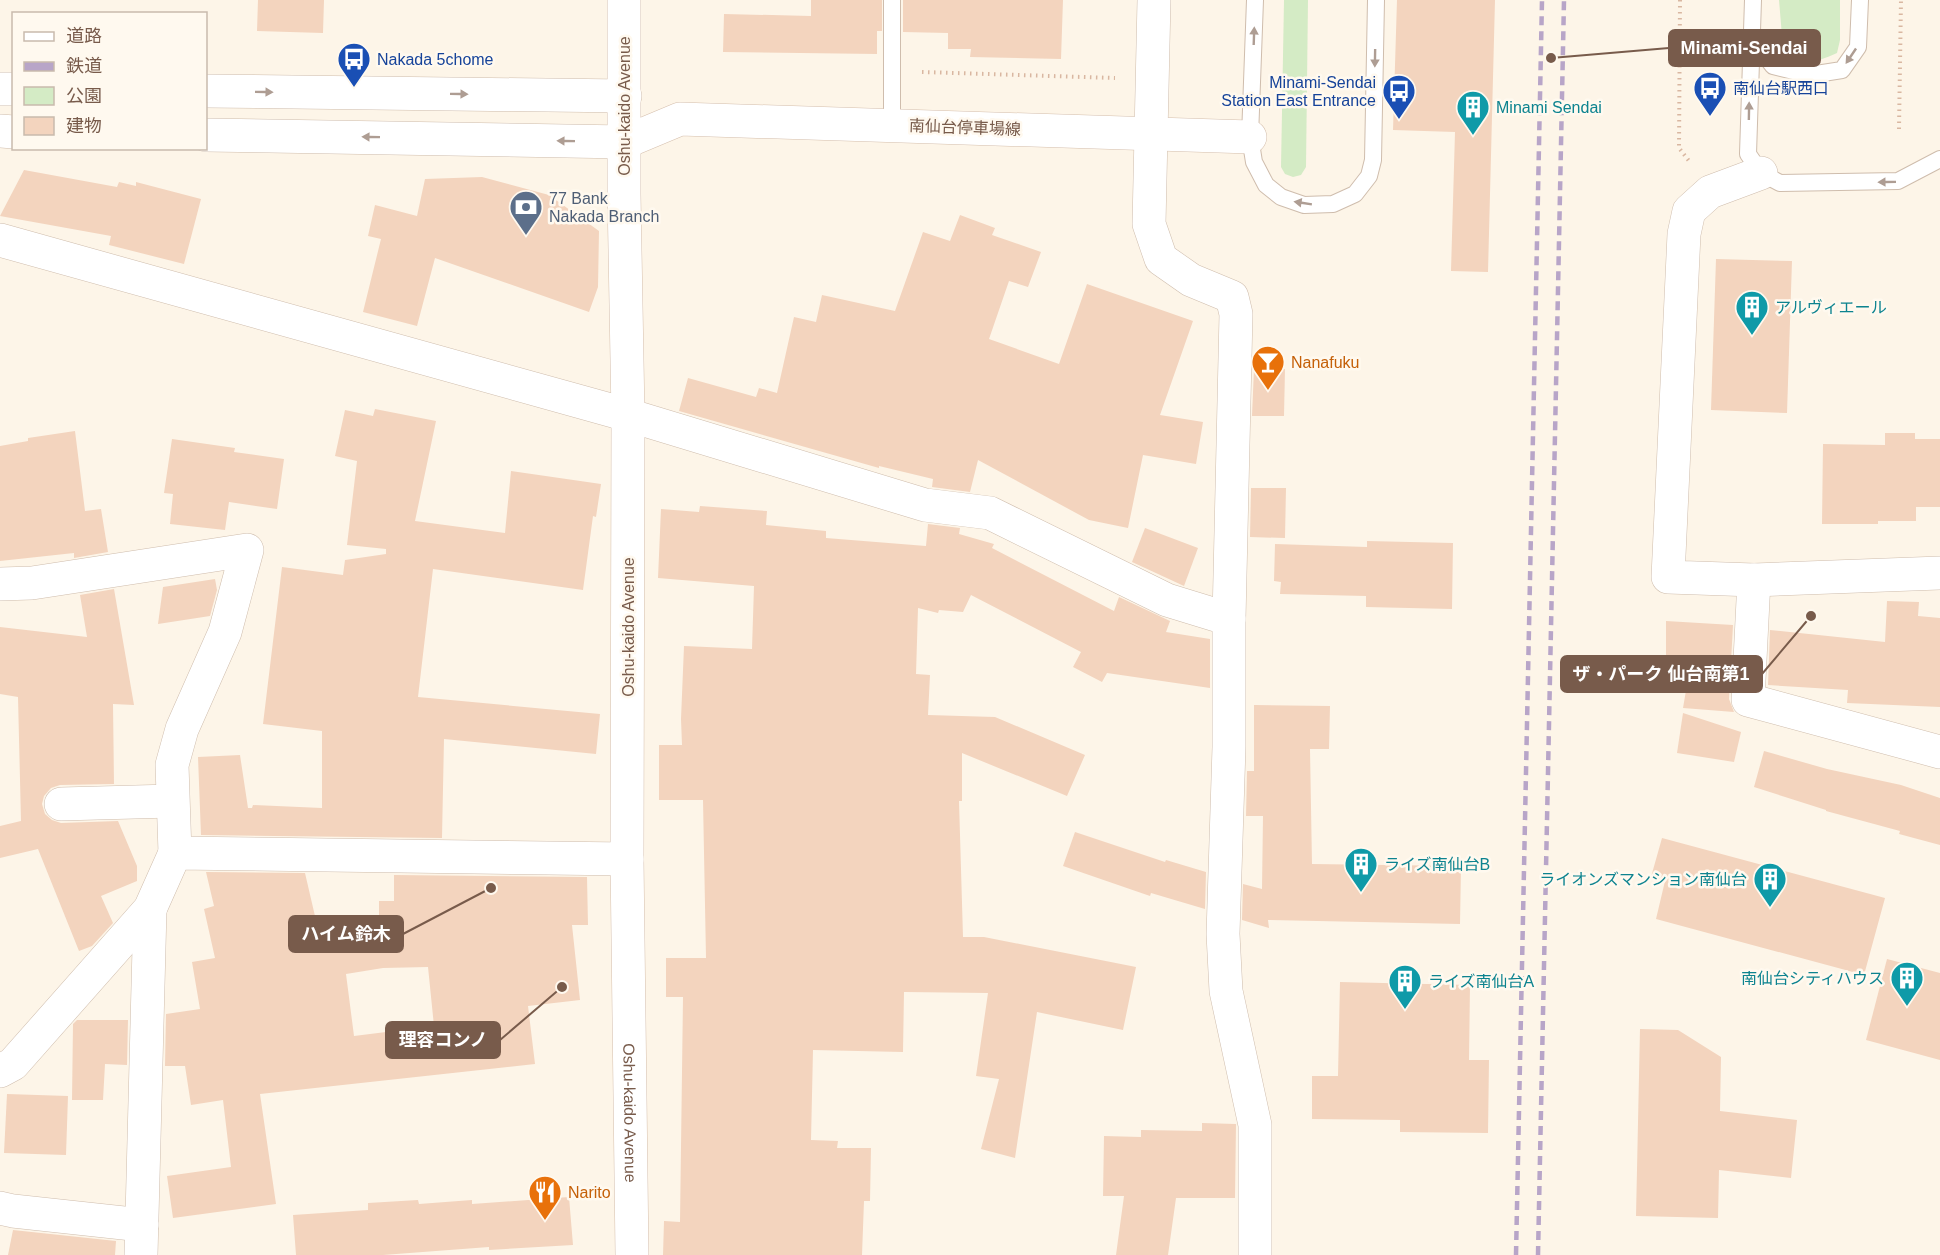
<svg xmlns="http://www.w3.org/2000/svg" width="1940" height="1255" font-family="Helvetica,'Noto Sans JP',sans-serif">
	<rect width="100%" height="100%" fill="#fdf5e8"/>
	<!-- green -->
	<g fill="#d4ebc5">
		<polygon points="1284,0 1308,0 1306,167 1301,175 1293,177 1285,174 1281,167"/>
		<path d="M1779 0H1840V40L1837 53C1809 65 1808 65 1783 48Z"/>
	</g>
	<!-- building -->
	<g fill="#f3d4be" fill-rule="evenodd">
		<polygon points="258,0 324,0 323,33 257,31"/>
		<polygon points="811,0 882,0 882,31 877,31 877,54 723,52 724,14 811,16"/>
		<polygon points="903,0 1063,0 1061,59 970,57 971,49 948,49 948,33 903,32"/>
		<polygon points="1397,0 1495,0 1488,272 1451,271 1455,132 1393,130"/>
		<polygon points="24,170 117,187 119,182 136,186 136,182 201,199 184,264 109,245 111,236 0,216"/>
		<polygon points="482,177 549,195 599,231 598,287 589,312 435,258 417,326 363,312 381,239 368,236 375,205 417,216 425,179"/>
		<polygon points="960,215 995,228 992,235 1041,252 1028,287 1009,281 989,339 1059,364 1087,284 1193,321 1160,415 1203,422 1196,464 1143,455 1128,528 1089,520 978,460 970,492 932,487 933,479 879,466 879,468 679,411 688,378 756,397 759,388 777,393 794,317 816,322 822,295 895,311 923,232 950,241"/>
		<polygon points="1716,259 1792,261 1787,413 1711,410"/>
		<polygon points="1254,369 1285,369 1284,416 1252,416"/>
		<polygon points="375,409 436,421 415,521 505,533 511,471 601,484 596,517 593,516 583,590 433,569 418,697 600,714 596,754 444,739 442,838 201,835 198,757 240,755 248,808 252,808 253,805 322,808 322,731 263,724 282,567 343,575 345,560 386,554 386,549 347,545 357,461 335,456 345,410 373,416"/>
		<polygon points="75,431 85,511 101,509 108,552 74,558 74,553 0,561 0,446 28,441 28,438"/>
		<polygon points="1885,433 1915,433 1915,439 1940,439 1940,507 1916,507 1916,521 1878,521 1878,524 1822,524 1823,444 1885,445"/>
		<polygon points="172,439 235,448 234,452 284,459 277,509 229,502 225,530 170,524 173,494 164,493"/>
		<polygon points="1251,488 1286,488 1285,538 1250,537"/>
		<polygon points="700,506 767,511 766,525 826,531 826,538 926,546 928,524 960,528 959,534 994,544 992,548 1114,611 1119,597 1170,621 1166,632 1210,639 1210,688 1107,673 1102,682 1073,667 1081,652 971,595 963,612 939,610 938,613 918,608 916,674 930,675 928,715 995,717 1085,755 1067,796 962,753 962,801 959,801 963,937 984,937 1136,967 1123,1030 1037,1012 1015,1158 981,1149 999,1079 976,1076 988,993 904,992 903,1052 813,1050 811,1140 838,1141 837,1148 871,1148 870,1201 864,1201 862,1255 663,1255 664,1221 680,1222 683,997 666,997 666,958 706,958 703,800 659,800 659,745 682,745 681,719 684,646 752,649 754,586 658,578 661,509 699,512"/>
		<polygon points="1145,528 1198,548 1184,586 1132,562"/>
		<polygon points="1367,541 1453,543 1452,609 1366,607 1366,596 1280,594 1281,582 1274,581 1275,544 1367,547"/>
		<polygon points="215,579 217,590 210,616 158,624 163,587"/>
		<polygon points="114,589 134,705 113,704 114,784 60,785 51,788 44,796 42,804 45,814 52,820 61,823 118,821 137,866 137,881 101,896 113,923 92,946 79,951 38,849 0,858 0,826 21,821 18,697 0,694 0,627 87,637 80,595"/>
		<polygon points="1887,601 1919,602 1918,616 1940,618 1940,707 1847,703 1848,690 1768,685 1770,630 1885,642"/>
		<polygon points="1666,621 1733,625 1729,699 1734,712 1683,708 1690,667 1666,665"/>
		<polygon points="1254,705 1330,706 1329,749 1310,749 1312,864 1461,866 1460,924 1268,920 1269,928 1242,920 1243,884 1262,889 1263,816 1246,816 1247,771 1254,771"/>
		<polygon points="1683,713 1741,732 1734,762 1677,753"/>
		<polygon points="1764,751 1827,769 1901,785 1940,798 1940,845 1899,834 1900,831 1826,811 1826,810 1754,787"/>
		<polygon points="1075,832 1165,862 1166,860 1206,872 1205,909 1151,893 1150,896 1063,866"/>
		<polygon points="1662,838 1885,898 1864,975 1656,919 1665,881 1651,877"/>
		<path d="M206 872 305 873 321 942 379 933V901H394V875L587 877 588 925H572L580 1000 528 1006 535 1064 260 1094 276 1204 173 1218 167 1176 231 1167 223 1100 191 1105 185 1066H165L166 1014 200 1009 192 962 215 958 204 909 214 906ZM428 967 434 1026 354 1036 346 974 383 968Z"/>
		<polygon points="1887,959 1940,973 1940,1060 1866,1040"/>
		<polygon points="1340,982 1470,985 1469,1060 1489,1060 1488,1133 1400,1132 1400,1120 1312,1119 1312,1076 1338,1076"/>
		<polygon points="77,1020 128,1020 127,1065 105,1064 103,1100 72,1100 73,1024"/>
		<polygon points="1640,1029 1678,1030 1721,1057 1720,1111 1797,1120 1791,1178 1719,1170 1718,1218 1636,1216"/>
		<polygon points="7,1094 68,1096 66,1155 4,1153"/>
		<polygon points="1202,1123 1236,1124 1235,1198 1176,1198 1168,1255 1116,1255 1124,1196 1103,1196 1104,1136 1141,1137 1141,1130 1202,1131"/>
		<polygon points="569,1197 573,1245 489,1250 489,1247 383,1255 296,1255 293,1215 368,1210 368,1203 418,1200 419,1204 472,1200 472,1204"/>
		<polygon points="13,1230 116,1241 115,1255 8,1255"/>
	</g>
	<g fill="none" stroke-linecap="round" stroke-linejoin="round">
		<defs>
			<g id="service">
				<polyline points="892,0 892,125"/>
				<polyline points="1255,0 1250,137 1254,162 1266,185 1281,197 1304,205 1333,204 1355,194 1369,176 1373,160 1376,0"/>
				<polyline points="1753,0 1748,154 1761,173 1780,183 1898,181 1940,159"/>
				<polyline points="1751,37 1773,66 1810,75 1842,70 1858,47 1860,0"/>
			</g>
			<g id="minor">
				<polyline points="1154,0 1149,224 1161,259 1191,280 1232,297 1236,314 1229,619 1229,747 1223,934 1226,991 1255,1125 1255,1255"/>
				<polyline points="1761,173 1710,192 1689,211 1684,234 1668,577 1754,580 1940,573"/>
				<polyline points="0,240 628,415 925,505 990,513 1167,600 1229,619"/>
				<polyline points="1754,580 1748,700 1940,752"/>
				<polyline points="0,584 32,583 247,550 225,632 182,729 172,765 175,853"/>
				<polyline points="61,804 172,801"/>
				<polyline points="0,1071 13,1064 150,909 175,853 627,859"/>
				<polyline points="0,1208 13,1211 142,1225"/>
				<polyline points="141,1255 150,909"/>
			</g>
			<g id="tertiary">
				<polyline points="0,89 14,89"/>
				<polyline points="206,91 625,96"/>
				<polyline points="0,131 14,132"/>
				<polyline points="206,135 625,142"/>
			</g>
			<g id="secondary">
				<path id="s1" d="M624 0V194L628 415 627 859 632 1255"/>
				<polyline points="625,142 680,119 1250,137"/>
			</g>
		</defs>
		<!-- service casing -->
		<use href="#service" stroke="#cfbdad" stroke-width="18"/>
		<!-- minor casing -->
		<use href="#minor" stroke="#cfbdad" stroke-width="34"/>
		<!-- tertiary casing -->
		<use href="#tertiary" stroke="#cfbdad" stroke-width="34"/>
		<!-- secondary casing -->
		<use href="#secondary" stroke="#d5bfad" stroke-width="34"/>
		<!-- path -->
		<g stroke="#d9b7a1" stroke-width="4" stroke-dasharray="1.5 4.5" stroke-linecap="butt">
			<polyline points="1680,0 1679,148 1689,161"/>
			<polyline points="922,72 1115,78"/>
			<polyline points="1899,129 1901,0"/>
		</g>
		<!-- service -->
		<use href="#service" stroke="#fff" stroke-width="16"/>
		<!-- minor -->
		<use href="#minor" stroke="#fff" stroke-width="33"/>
		<!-- tertiary -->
		<use href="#tertiary" stroke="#fff" stroke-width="33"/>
		<!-- secondary -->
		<use href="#secondary" stroke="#fff" stroke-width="33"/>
		<!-- rail -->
		<g stroke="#b8a5c8" stroke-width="4.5" stroke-dasharray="9 6" stroke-linecap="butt">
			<polyline points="1516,1255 1542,0"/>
			<polyline points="1538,1255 1564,0"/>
		</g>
	</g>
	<!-- one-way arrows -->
	<defs><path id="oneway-solid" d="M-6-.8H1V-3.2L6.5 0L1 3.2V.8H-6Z" transform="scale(1.5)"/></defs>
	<g fill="#ae9d93">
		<use href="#oneway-solid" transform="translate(1254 36) rotate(-88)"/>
		<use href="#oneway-solid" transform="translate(1851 56) rotate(124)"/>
		<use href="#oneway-solid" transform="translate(1375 58) rotate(91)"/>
		<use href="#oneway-solid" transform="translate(264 92) rotate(1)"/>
		<use href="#oneway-solid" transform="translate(459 94) rotate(1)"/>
		<use href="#oneway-solid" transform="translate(1749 111) rotate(-89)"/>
		<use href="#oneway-solid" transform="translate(371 137) rotate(-179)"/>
		<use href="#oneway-solid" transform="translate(566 141) rotate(-179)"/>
		<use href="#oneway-solid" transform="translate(1887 182) rotate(179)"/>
		<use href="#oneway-solid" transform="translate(1303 203) rotate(-171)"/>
	</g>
	<!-- icons -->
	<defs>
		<symbol id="bus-pin" viewBox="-11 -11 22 30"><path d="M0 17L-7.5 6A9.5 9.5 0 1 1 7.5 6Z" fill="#1a4fb4" stroke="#fff9ef"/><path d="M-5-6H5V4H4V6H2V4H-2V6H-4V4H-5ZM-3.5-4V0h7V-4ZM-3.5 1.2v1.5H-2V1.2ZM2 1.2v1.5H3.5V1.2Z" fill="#fff"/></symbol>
		<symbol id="building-pin" viewBox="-11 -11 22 30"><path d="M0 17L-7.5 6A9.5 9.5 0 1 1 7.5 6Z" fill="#0f9aa8" stroke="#fff9ef"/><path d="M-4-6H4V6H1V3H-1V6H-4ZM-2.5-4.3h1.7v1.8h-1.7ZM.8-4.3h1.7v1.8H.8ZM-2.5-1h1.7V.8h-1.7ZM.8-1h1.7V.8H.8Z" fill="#fff"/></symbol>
		<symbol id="bank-pin" viewBox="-11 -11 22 30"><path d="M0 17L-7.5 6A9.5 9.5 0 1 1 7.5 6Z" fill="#5c6f8a" stroke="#fff9ef"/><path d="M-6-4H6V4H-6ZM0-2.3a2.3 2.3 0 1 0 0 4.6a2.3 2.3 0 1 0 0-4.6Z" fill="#fff"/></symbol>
		<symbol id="bar-pin" viewBox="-11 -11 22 30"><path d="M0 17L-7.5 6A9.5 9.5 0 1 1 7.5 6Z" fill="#e8710a" stroke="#fff9ef"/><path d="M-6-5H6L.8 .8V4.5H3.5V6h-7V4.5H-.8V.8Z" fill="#fff"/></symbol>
		<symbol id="restaurant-pin" viewBox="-11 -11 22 30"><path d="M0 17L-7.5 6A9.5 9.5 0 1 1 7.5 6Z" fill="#e8710a" stroke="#fff9ef"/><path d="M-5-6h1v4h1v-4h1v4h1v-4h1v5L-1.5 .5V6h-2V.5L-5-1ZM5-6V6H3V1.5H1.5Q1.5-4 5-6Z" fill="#fff"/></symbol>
	</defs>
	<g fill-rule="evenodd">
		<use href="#bus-pin" x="335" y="40" width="38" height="52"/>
		<use href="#bus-pin" x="1691" y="69" width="38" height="52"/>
		<use href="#bus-pin" x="1380" y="72" width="38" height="52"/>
		<use href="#building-pin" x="1454" y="88" width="38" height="52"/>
		<use href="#bank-pin" x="507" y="188" width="38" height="52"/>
		<use href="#building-pin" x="1733" y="288" width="38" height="52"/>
		<use href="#bar-pin" x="1249" y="343" width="38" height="52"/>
		<use href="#building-pin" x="1342" y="845" width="38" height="52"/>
		<use href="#building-pin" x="1751" y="860" width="38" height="52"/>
		<use href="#building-pin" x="1888" y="959" width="38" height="52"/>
		<use href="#building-pin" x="1386" y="962" width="38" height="52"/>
		<use href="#restaurant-pin" x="526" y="1173" width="38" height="52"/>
	</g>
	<g text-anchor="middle" stroke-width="5" stroke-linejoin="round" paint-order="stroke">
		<!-- transit labels -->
		<g font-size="16" fill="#164399" stroke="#fff9ef" text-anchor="start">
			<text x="377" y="65">Nakada 5chome</text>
			<text x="1376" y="88" text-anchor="end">Minami-Sendai<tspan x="1376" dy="18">Station East Entrance</tspan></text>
			<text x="1733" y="94">南仙台駅西口</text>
		</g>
		<!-- street labels -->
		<g font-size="16" fill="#785b4b" stroke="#fff9ef">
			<text transform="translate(624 106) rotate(-90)" y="6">Oshu-kaido Avenue</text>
			<text transform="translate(965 127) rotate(2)" y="6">南仙台停車場線</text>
			<text transform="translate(628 627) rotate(-90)" y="6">Oshu-kaido Avenue</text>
			<text dy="6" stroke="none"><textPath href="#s1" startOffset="1113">Oshu-kaido Avenue</textPath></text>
		</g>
		<!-- culture labels -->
		<g font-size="16" fill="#0d838f" stroke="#fff9ef" text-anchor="start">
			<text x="1496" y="113">Minami Sendai</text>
			<text x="1775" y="313">アルヴィエール</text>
			<text x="1384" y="870">ライズ南仙台B</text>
			<text x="1747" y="885" text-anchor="end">ライオンズマンション南仙台</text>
			<text x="1884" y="984" text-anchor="end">南仙台シティハウス</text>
			<text x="1428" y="987">ライズ南仙台A</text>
		</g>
		<!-- service labels -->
		<g font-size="16" fill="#4e5e75" stroke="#fff9ef" text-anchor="start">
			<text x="549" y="204">77 Bank<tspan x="549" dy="18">Nakada Branch</tspan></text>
		</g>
		<!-- food labels -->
		<g font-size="16" fill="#c56008" stroke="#fff9ef" text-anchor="start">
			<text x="1291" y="368">Nanafuku</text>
			<text x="568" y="1198">Narito</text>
		</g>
	</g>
	<!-- callouts -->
	<path fill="none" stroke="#785b4b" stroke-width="2" d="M1551 58L1669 48M1811 616L1762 674M491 888L403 934M562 987L500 1040"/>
	<g fill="#785b4b" stroke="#fff9ef" stroke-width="2">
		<circle cx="1551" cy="58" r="6"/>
		<circle cx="1811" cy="616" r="6"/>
		<circle cx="491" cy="888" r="6"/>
		<circle cx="562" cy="987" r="6"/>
	</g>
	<g fill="#785b4b" stroke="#785b4b" stroke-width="2">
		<rect x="1669" y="30" width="151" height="36" rx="6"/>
		<rect x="1561" y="656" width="201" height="36" rx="6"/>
		<rect x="289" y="916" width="114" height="36" rx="6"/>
		<rect x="386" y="1022" width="114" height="36" rx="6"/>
	</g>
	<g font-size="18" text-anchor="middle" font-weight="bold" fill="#fff">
		<text x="1744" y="54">Minami-Sendai</text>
		<text x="1661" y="680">ザ・パーク 仙台南第1</text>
		<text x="346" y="940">ハイム鈴木</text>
		<text x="443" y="1046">理容コンノ</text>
	</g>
	<!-- legend -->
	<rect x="12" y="12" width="195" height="138" fill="#fff9ef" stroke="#c9baad" stroke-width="1.5"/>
	<rect x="24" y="32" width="30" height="9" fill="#ffffff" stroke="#c9baad" stroke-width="1.5"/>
	<text x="66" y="42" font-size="18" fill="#785b4b">道路</text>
	<rect x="24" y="62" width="30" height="9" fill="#b8a5c8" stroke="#c9baad" stroke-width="1.5"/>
	<text x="66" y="72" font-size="18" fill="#785b4b">鉄道</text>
	<rect x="24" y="87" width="30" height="18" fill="#d4ebc5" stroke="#c9baad" stroke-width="1.5"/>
	<text x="66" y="102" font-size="18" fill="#785b4b">公園</text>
	<rect x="24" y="117" width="30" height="18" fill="#f3d4be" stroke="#c9baad" stroke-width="1.5"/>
	<text x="66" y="132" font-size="18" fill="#785b4b">建物</text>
</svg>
